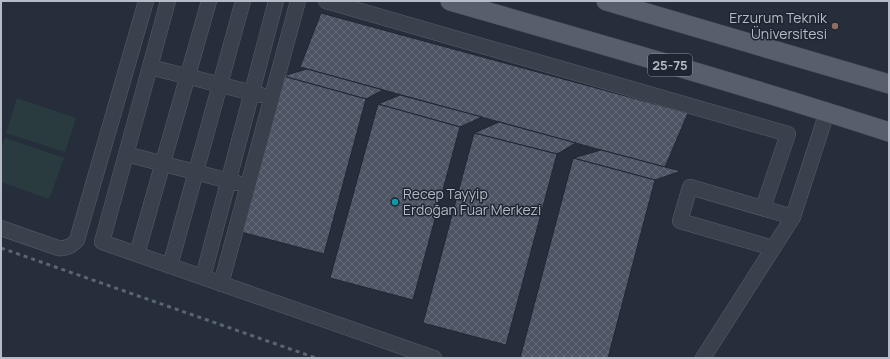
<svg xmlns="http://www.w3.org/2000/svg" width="890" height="359" font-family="Manrope,sans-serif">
	<defs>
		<pattern id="building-cross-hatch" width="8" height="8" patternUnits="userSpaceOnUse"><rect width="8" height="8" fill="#4c5464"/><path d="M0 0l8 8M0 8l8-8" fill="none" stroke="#646b79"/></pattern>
	</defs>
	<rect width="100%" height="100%" fill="#262e3c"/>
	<!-- park -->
	<g fill="#293b3e">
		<polygon points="17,98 76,118 65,152 6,133"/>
		<polygon points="5,138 64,158 49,199 1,182 1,148"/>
	</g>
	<!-- building -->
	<g fill="url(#building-cross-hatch)" stroke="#212733">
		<polygon points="321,13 688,113 665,167 601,150 300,67"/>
		<polygon points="307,69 383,90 366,99 283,76"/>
		<polygon points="283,76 366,99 324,254 241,232"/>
		<polygon points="400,95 482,117 460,127 378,104"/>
		<polygon points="378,104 460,127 413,300 330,278"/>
		<polygon points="499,122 576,143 557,154 474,133"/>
		<polygon points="474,133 557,154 506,345 423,323"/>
		<polygon points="601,150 665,167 681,171 655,180 573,158"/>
		<polygon points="573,158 655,180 608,358 520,358"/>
	</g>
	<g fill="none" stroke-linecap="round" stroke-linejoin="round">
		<defs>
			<g id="minor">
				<polyline points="168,1 102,242 434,358"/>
				<polyline points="326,1 788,134 763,208"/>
				<polyline points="150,67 261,95"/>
				<polyline points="126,154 237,183"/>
				<path d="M1 228 58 248C67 249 72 246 77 240L146 1"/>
				<polyline points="773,248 680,221 690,187 793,217"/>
				<polyline points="137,254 209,1"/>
				<polyline points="170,266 243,1"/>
				<polyline points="203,277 276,1"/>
				<polyline points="221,284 298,1"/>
				<polyline points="703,358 793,217 827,112"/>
			</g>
			<g id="major">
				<path d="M450 1C597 43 744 85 889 132"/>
				<polyline points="606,1 889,84"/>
			</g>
		</defs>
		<!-- minor casing -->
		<use href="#minor" stroke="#585e6a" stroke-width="16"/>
		<!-- major casing -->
		<use href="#major" stroke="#434955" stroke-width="20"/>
		<!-- minor -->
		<use href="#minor" stroke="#3a404c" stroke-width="15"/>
		<!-- major -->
		<use href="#major" stroke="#585f6c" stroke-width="19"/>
		<!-- rail -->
		<polyline stroke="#5c6473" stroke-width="3" stroke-dasharray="4 4" stroke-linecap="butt" points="1,248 316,358"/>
	</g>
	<!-- markers -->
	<circle fill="#8d6e63" stroke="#1f2531" stroke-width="1.5" cx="835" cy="26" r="4"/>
	<circle fill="#0f9aa8" stroke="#1f2531" stroke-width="1.5" cx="395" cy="202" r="4"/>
	<g text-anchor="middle" stroke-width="3" stroke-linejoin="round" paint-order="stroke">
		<!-- shield labels -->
		<rect fill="#1f2531" stroke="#888e9a" stroke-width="1" x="648" y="54" width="44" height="22" rx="3"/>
		<g font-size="13" font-weight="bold" fill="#b5bbc7">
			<text x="670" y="70">25-75</text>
		</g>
		<!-- poi labels -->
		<g font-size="14" fill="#b5bbc7" stroke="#1f2531" text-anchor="end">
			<text x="827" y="23">Erzurum Teknik<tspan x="827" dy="16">Üniversitesi</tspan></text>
			<text x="403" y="199" text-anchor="start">Recep Tayyip<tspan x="403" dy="16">Erdoğan Fuar Merkezi</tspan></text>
		</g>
	</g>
	<!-- border -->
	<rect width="890" height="359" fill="none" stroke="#b5bbc7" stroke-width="4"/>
</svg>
